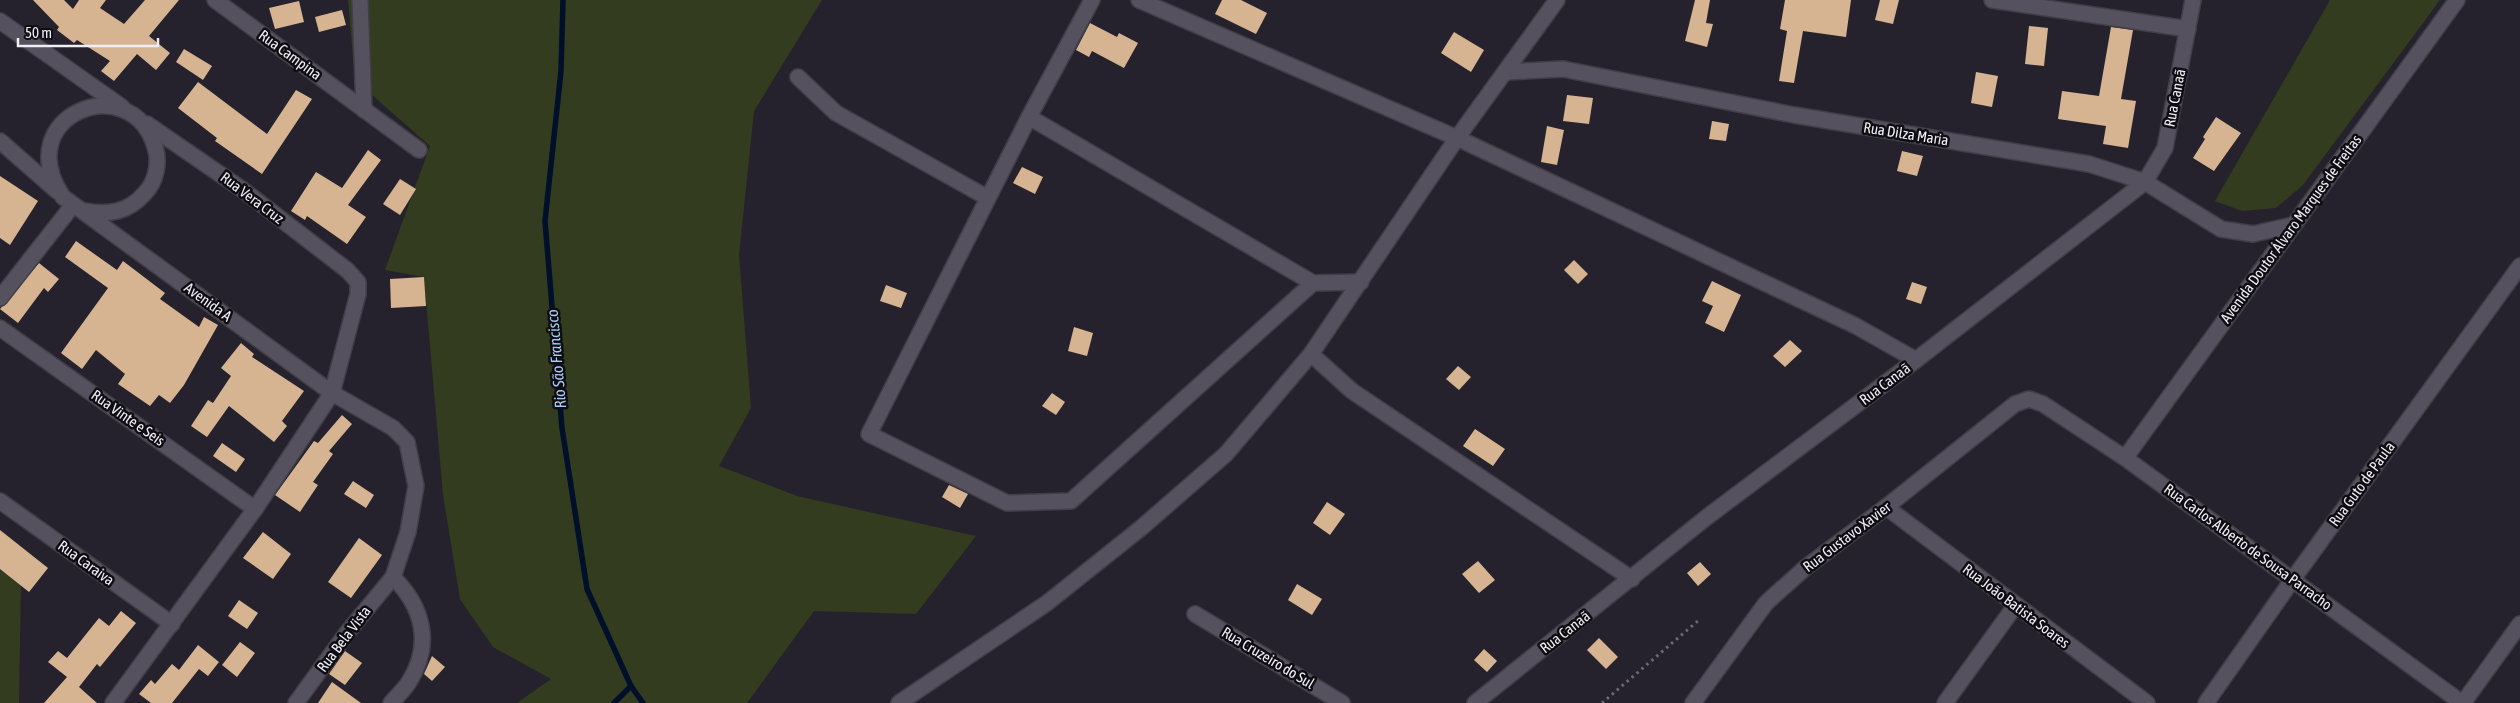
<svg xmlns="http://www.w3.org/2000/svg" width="2520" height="703" font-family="'Asap Condensed',sans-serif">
	<rect width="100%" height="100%" fill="#25222d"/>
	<!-- green -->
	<g fill="#343c1f">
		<polygon points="348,0 822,0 754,111 739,255 751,408 719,466 797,496 976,536 916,614 814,611 747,703 517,703 551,679 493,647 460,599 443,495 424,277 385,270 430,146 355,80"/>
		<polygon points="2330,0 2440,0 2303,185 2276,208 2242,211 2215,201"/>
		<polygon points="0,570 21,580 19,703 0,703"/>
	</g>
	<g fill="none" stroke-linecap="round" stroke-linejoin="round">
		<!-- stream -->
		<g stroke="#000f2a" stroke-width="5.5">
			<polyline points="563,0 561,71 545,221 562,428 587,589 631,686 643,703"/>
			<polyline points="614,703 631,686"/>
		</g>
	</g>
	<!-- building -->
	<g fill="#d6b492">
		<polygon points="33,0 64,0 73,9 79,0 106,0 100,8 124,24 145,0 179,0 149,36 170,53 156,70 137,54 114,81 101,71 110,61 77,40 74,43 57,30 59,27"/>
		<polygon points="1222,0 1241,0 1267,13 1256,34 1215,14"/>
		<polygon points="1695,0 1710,0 1706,23 1713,24 1707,47 1685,41"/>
		<polygon points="1785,0 1851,0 1846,37 1803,31 1794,83 1779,81 1787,31 1780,29"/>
		<polygon points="1880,0 1899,0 1893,24 1875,20"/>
		<polygon points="299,1 304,22 275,29 269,8"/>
		<polygon points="342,10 346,25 319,32 315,17"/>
		<polygon points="1090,23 1117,37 1119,33 1138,43 1124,68 1092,51 1089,57 1076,50"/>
		<polygon points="2029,26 2048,28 2044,66 2025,64"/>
		<polygon points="2111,27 2133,30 2121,99 2136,101 2128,148 2103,144 2106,126 2058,119 2062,91 2099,96"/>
		<polygon points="1454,32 1484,50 1471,72 1441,53"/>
		<polygon points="184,49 212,66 203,80 176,62"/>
		<polygon points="1976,72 1998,76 1992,107 1971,103"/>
		<polygon points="198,82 267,134 296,90 312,99 262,174 215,141 217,138 178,108"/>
		<polygon points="1567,95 1593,98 1589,124 1563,121"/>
		<polygon points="2216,117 2241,133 2214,171 2193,158 2205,139 2203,137"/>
		<polygon points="1712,121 1729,124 1726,141 1709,139"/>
		<polygon points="1547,126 1564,130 1557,165 1541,162"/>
		<polygon points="368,150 381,160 348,205 366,217 347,244 307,216 305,220 291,211 316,172 342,188"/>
		<polygon points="1902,151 1923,156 1917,176 1897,171"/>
		<polygon points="1022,167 1043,177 1035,194 1013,183"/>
		<polygon points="0,176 38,201 10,245 0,238"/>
		<polygon points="400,179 416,189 400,215 383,204"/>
		<polygon points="76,241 117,270 123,261 165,293 160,299 199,327 204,317 218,325 184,385 170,403 159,395 150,406 118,384 125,374 96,350 82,369 61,353 108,288 65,257"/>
		<polygon points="1574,260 1588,274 1578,284 1564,270"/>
		<polygon points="39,263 59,279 48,292 44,288 18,323 0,309"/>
		<polygon points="424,277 426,306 391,308 390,279"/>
		<polygon points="1712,281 1741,295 1724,332 1705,323 1713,306 1702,301"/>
		<polygon points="1912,282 1927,287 1921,304 1906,299"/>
		<polygon points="886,285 907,293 901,308 880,301"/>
		<polygon points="1074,327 1093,333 1087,356 1068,351"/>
		<polygon points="1790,340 1802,351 1785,367 1773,356"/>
		<polygon points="241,343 254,354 252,357 304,391 282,421 287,426 274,442 229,406 207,437 191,426 208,400 213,403 231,376 221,368"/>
		<polygon points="1458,366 1471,377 1459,390 1446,379"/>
		<polygon points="1052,393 1065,402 1056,415 1042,406"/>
		<polygon points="342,415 352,424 329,451 333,454 313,482 318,485 300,512 275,495 314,441 318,443"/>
		<polygon points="1475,429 1505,449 1493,466 1463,446"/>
		<polygon points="222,443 245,459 236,472 213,456"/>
		<polygon points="353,481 374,495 366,508 344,494"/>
		<polygon points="949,485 968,494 960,508 942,497"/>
		<polygon points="1327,502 1345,514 1330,535 1313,523"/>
		<polygon points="0,530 48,568 29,592 0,569"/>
		<polygon points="263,532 291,554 273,579 243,558"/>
		<polygon points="359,538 382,555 351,598 328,582"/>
		<polygon points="1478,561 1495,580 1479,593 1462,574"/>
		<polygon points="1700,562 1711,574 1698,586 1687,573"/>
		<polygon points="1297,584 1322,599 1312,615 1288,600"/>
		<polygon points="239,600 258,613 247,629 228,616"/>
		<polygon points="121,611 136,623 100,667 97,664 79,687 97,703 44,703 67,677 48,662 58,651 67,658 99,618 109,626"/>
		<polygon points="1599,638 1618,657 1606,669 1587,650"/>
		<polygon points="240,642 255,653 237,677 222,665"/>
		<polygon points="198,645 219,662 208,676 199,669 172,703 151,703 139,694 151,680 155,684 172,664 179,670"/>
		<polygon points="1484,649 1497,661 1487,672 1474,660"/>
		<polygon points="345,651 362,663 345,685 329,674"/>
		<polygon points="432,656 445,667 432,681 424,674"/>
		<polygon points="332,682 361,703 318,703"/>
	</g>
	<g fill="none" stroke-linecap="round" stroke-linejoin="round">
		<defs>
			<g id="street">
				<polyline points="215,0 419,150"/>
				<polyline points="360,0 364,110"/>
				<polyline points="1092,0 1029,117 869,434 1007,503 1071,501 1313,283 1361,282"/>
				<polyline points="1139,0 1457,138 1856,326 1916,360"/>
				<polyline points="1992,0 2188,29"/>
				<polyline points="0,21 122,107"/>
				<polyline points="1506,72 1563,69 1794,115 2089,164 2145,182 2221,229 2253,234 2293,225"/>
				<polyline points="798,77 836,113 988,198"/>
				<polyline points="1029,117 1313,283"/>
				<polyline points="0,141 57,191"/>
				<path d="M84 211C108 215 128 213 145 193 156 182 160 162 155 147 131 67 8 115 63 197L332 393 393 428 407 442 416 486 408 532 393 577 346 634 296 703"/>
				<polyline points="0,298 73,205"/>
				<polyline points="0,328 255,509"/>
				<polyline points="1311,354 1352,391 1632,579"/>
				<polyline points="2125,458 2457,0"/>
				<polyline points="0,501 172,624"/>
				<polyline points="1886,507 2147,703"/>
				<polyline points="1195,614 1342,703"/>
				<polyline points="113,703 255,509 332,393 358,294 358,282 347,270 243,190 147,124"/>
				<path d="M391 703C397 696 404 690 409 682 433 644 423 607 393 577"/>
				<polyline points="899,703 1047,603 1141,528 1226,454 1311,354 1457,138 1557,0"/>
				<polyline points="1475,703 1707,517 1916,360 2145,182 2165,148 2193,0"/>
				<polyline points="1693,703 1766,603 1805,568 1886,507 2015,404 2029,399 2043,404 2125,458 2462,703"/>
				<polyline points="1945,703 2015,606"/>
				<polyline points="2206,703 2293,579 2520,266"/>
				<polyline points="2463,703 2520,624"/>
			</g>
		</defs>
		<!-- street casing -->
		<use href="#street" stroke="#403e46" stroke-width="18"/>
		<!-- path -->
		<polyline stroke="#6c6973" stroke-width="3" stroke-dasharray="2.5 4" stroke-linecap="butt" points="1602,703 1699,620"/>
		<!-- street -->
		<use href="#street" stroke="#55515e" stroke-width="15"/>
	</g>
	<g text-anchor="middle" stroke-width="5" stroke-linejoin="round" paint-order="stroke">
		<!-- street labels -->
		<g font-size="15" fill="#f0eef5" stroke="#0e0d11">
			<text transform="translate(290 55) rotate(36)" y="5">Rua Campina</text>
			<text transform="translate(2175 98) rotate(-79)" y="5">Rua Canaã</text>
			<text transform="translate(1906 134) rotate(9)" y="5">Rua Dilza Maria</text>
			<text transform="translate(252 198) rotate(37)" y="5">Rua Vera Cruz</text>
			<text transform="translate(2291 229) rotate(-54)" y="5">Avenida Doutor Álvaro Marques de Freitas</text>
			<text transform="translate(208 302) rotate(36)" y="5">Avenida A</text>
			<text transform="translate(1885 384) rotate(-37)" y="5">Rua Canaã</text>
			<text transform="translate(128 418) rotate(35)" y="5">Rua Vinte e Seis</text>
			<text transform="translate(2362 484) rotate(-54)" y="5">Rua Guto de Paula</text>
			<text transform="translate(1847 537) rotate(-37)" y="5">Rua Gustavo Xavier</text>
			<text transform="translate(2248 547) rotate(36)" y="5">Rua Carlos Alberto de Sousa Parracho</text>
			<text transform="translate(86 563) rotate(36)" y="5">Rua Caraiva</text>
			<text transform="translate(2016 606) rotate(37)" y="5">Rua João Batista Soares</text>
			<text transform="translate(1565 632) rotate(-38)" y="5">Rua Canaã</text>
			<text transform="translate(344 639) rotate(-53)" y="5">Rua Bela Vista</text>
			<text transform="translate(1268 658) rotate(31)" y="5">Rua Cruzeiro do Sul</text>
		</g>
		<!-- water labels -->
		<g font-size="16" font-style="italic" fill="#a7caf6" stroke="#0e0d11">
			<text transform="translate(556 359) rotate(-95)" y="6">Rio São Francisco</text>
		</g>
	</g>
	<!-- scale -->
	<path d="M18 38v8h140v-8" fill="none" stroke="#f0eef5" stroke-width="2.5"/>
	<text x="25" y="38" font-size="15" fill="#f0eef5" stroke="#0e0d11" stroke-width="4" paint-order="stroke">50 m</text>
</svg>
